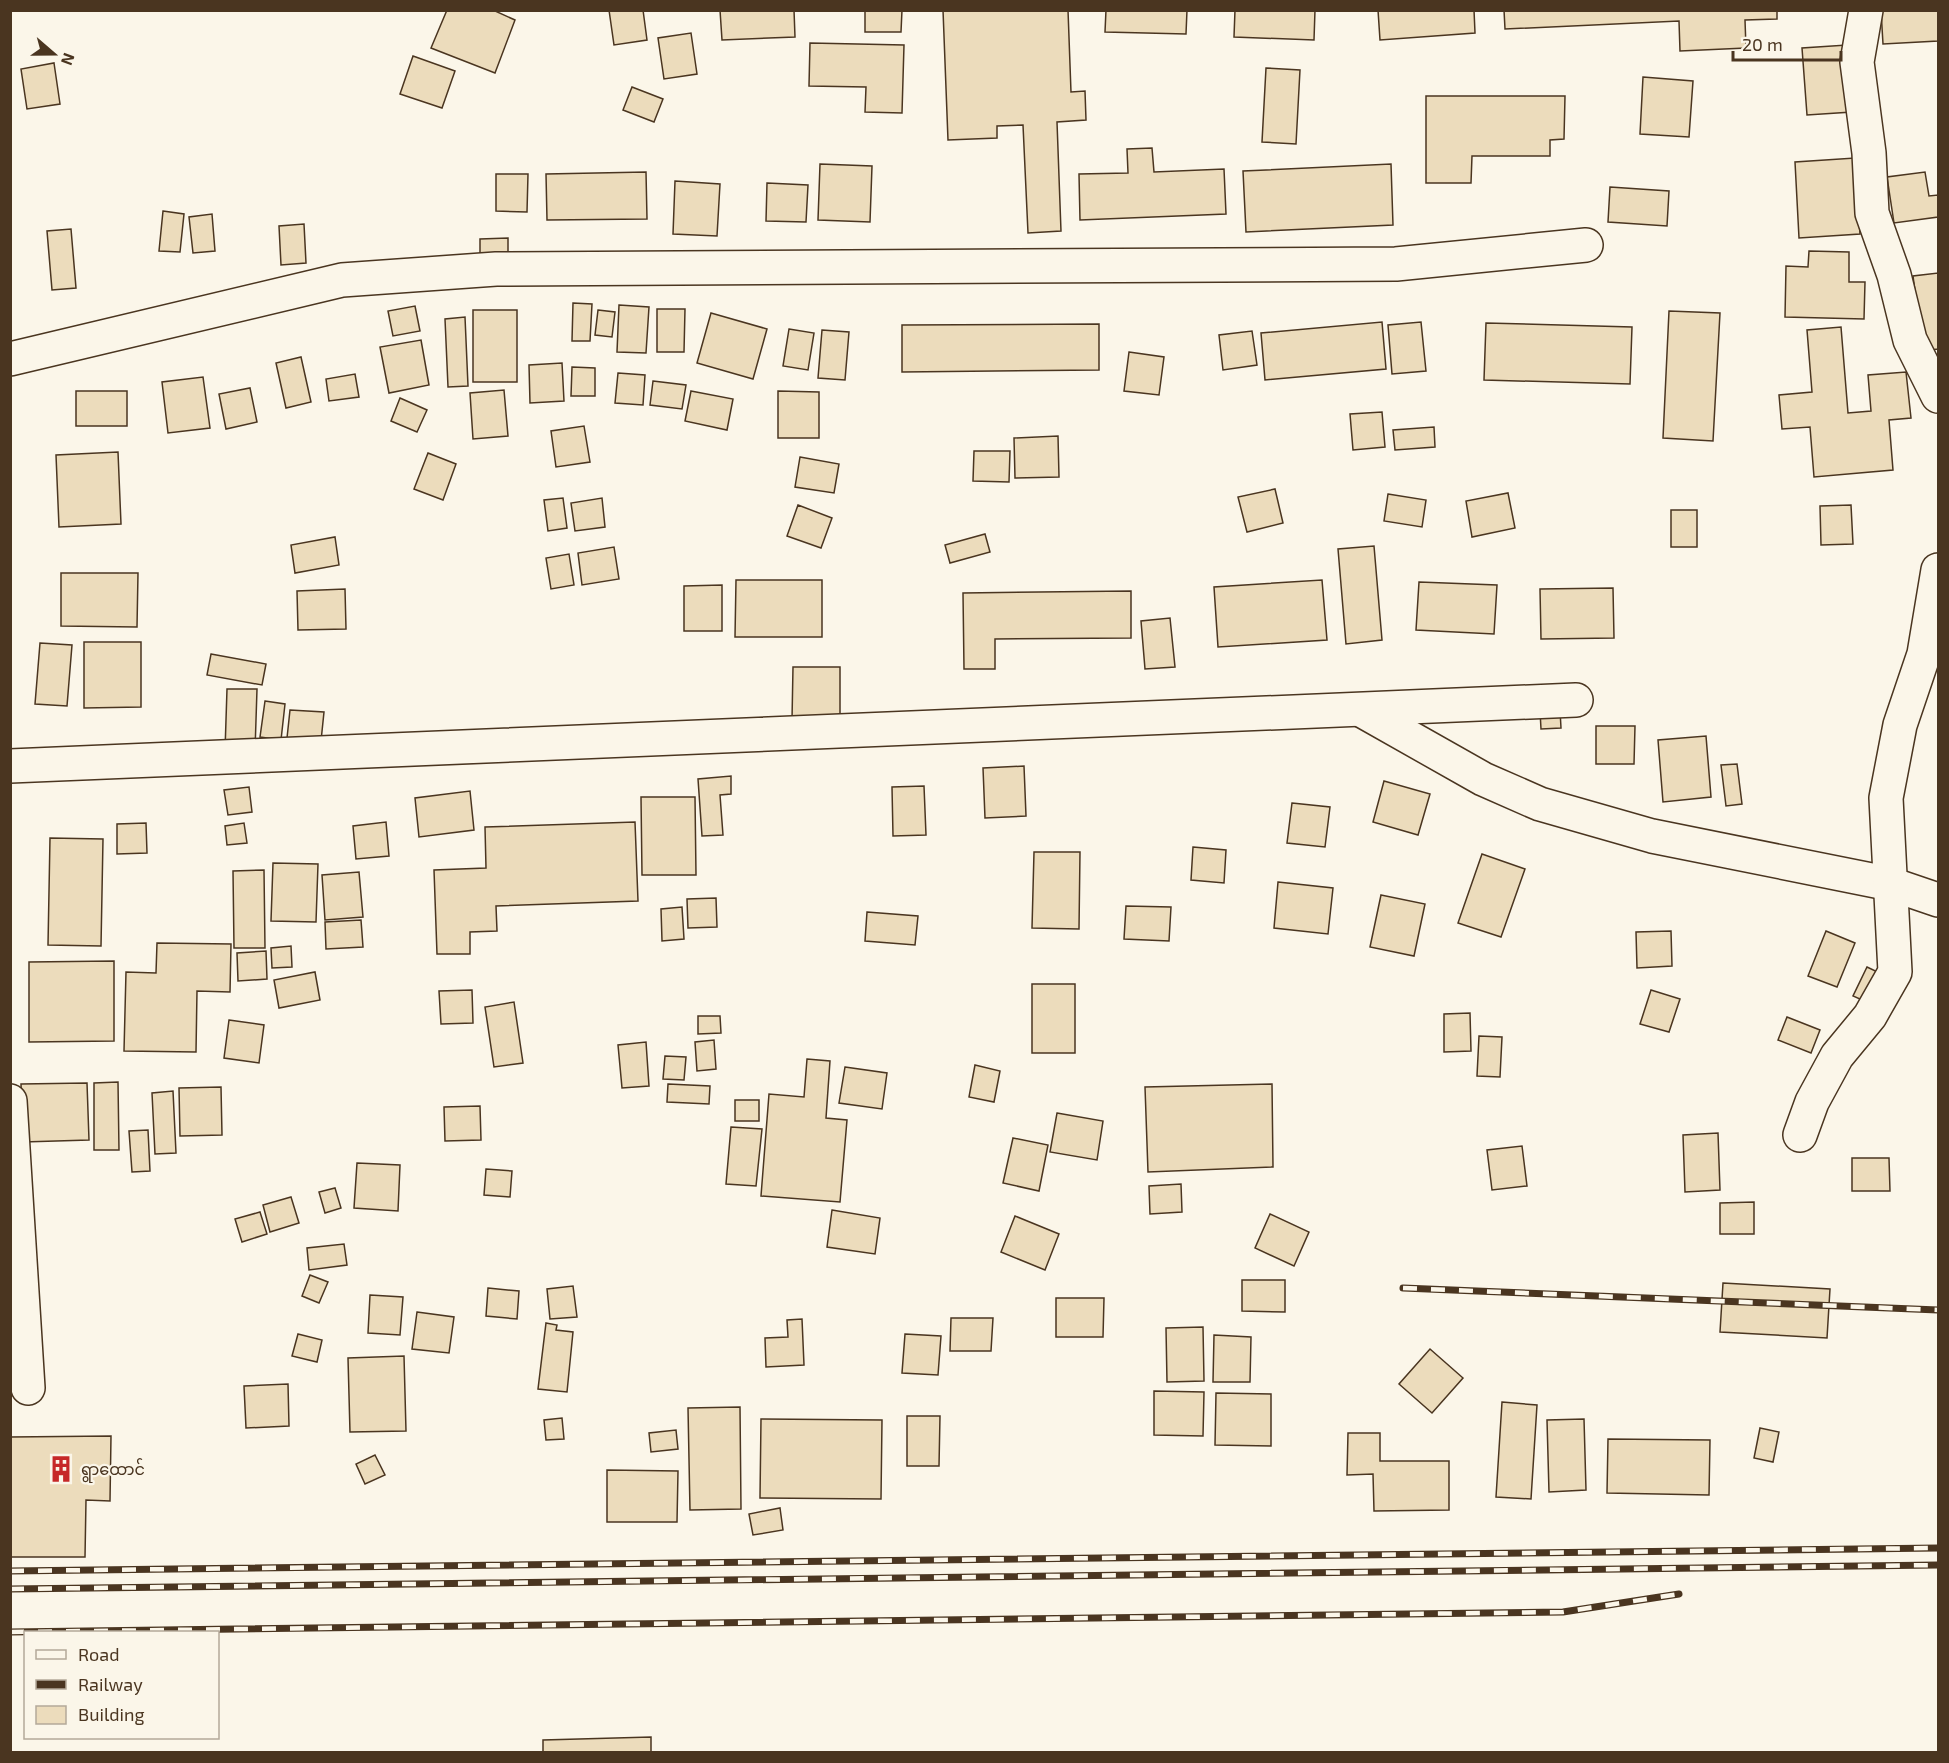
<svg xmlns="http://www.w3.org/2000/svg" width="1949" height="1763" font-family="'Exo 2','Noto Sans Myanmar',sans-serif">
	<rect width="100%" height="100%" fill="#fbf6e9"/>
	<!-- building -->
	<g fill="#ecdcbc" stroke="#4a3520" stroke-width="1.5">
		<polygon points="447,10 493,10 515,20 495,73 431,48"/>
		<polygon points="609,10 643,10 647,40 614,45"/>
		<polygon points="720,10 794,10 795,37 722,40"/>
		<polygon points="865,10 902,10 901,32 865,32"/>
		<polygon points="943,10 1068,10 1071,92 1085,91 1086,120 1057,122 1061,231 1028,233 1023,125 997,126 997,138 948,140"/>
		<polygon points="1106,10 1187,10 1186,34 1105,32"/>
		<polygon points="1235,10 1315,10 1314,40 1234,37"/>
		<polygon points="1378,10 1474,10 1475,33 1380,40"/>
		<polygon points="1504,10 1777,10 1777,19 1745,20 1746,48 1680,51 1679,21 1505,29"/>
		<polygon points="1881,10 1938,10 1938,41 1883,44"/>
		<polygon points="691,33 697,74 664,79 658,38"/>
		<polygon points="810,43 904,45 902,113 865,112 866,87 809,86"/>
		<polygon points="1847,45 1852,112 1807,115 1802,48"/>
		<polygon points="413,56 455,71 442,108 400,94"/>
		<polygon points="54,63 60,104 27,109 21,69"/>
		<polygon points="1266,68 1300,70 1296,144 1262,142"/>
		<polygon points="1643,77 1693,81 1689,137 1640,134"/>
		<polygon points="632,87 663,99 654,122 623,110"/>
		<polygon points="1426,96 1565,96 1564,139 1550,140 1550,156 1472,156 1471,183 1426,183"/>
		<polygon points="1152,148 1154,172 1224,169 1226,214 1080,220 1079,174 1128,173 1127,149"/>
		<polygon points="1855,158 1860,234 1799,238 1795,162"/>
		<polygon points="820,164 872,166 870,222 818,220"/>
		<polygon points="1391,164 1393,225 1246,232 1243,171"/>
		<polygon points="646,172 647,219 547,220 546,174"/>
		<polygon points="1925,172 1929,196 1938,195 1938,217 1894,223 1887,177"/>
		<polygon points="496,174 528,174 527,212 496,211"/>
		<polygon points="675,181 720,184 717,236 673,234"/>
		<polygon points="767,183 808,185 806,222 766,221"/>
		<polygon points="1610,187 1669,191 1667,226 1608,222"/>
		<polygon points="163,211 184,214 180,252 159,251"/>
		<polygon points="212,214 215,251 193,253 189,217"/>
		<polygon points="304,224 306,263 281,265 279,226"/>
		<polygon points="71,229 76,288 52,290 47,231"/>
		<polygon points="508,238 508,264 480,265 480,239"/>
		<polygon points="1809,251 1849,252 1849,282 1865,282 1864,319 1785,317 1786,266 1808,267"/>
		<polygon points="1938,273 1938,349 1923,351 1913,276"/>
		<polygon points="573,303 592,304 590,341 572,341"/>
		<polygon points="619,305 649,307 646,353 617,352"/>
		<polygon points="415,306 420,331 393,336 388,311"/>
		<polygon points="657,309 685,309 684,352 657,352"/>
		<rect x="473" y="310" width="44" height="72"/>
		<polygon points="598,310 615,312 612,337 595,335"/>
		<polygon points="1669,311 1720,313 1713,441 1663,438"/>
		<polygon points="711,313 767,329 753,379 697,363"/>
		<polygon points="465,317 468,386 448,387 445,319"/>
		<polygon points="1382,322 1386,369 1265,380 1261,333"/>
		<polygon points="1421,322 1426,371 1392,374 1388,325"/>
		<polygon points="1486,323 1632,327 1630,384 1484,380"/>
		<polygon points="1099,324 1099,370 902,372 902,325"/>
		<polygon points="1841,327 1848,413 1871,411 1868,375 1906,372 1911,418 1889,420 1893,470 1814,477 1810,427 1782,429 1779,395 1812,392 1807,330"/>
		<polygon points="789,329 814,333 808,370 783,366"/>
		<polygon points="822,330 849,332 845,380 818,378"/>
		<polygon points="1252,331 1257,365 1223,370 1219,335"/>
		<polygon points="421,340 429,385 389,393 380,347"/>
		<polygon points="1129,352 1164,357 1159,395 1124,391"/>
		<polygon points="301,357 311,402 286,408 276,363"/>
		<polygon points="562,363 564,401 530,403 529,365"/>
		<polygon points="572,367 595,368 595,396 571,396"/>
		<polygon points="618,373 645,375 643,405 615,403"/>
		<polygon points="355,374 359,397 329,401 326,379"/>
		<polygon points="203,377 210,428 168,433 162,382"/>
		<polygon points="653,381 686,385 682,409 650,405"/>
		<polygon points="250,388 257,422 226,429 219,394"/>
		<polygon points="504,390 508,436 473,439 470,393"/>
		<rect x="76" y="391" width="51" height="35"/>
		<polygon points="691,391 733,399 727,430 685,421"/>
		<polygon points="778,391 819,392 819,438 778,438"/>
		<polygon points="400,398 427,410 417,432 391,421"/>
		<polygon points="1382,412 1385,447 1353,450 1350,414"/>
		<polygon points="584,426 590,462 556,467 551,431"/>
		<polygon points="1434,427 1435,447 1395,450 1393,430"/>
		<polygon points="1058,436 1059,477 1015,478 1014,438"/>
		<polygon points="974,451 1010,451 1009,482 973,481"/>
		<polygon points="118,452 121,524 59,527 56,455"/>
		<polygon points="428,453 456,464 443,500 414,489"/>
		<polygon points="800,457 839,464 834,493 795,487"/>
		<polygon points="1275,489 1283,523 1247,532 1238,497"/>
		<polygon points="1508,493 1515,528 1472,537 1466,501"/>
		<polygon points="1388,494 1426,500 1422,527 1384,521"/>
		<polygon points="563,498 567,528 548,531 544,500"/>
		<polygon points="602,498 605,527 575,531 571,503"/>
		<polygon points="798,505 832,518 821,548 787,536"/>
		<polygon points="1851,505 1853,544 1821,545 1820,506"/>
		<rect x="1671" y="510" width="26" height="37"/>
		<polygon points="985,534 990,552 950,563 945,545"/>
		<polygon points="335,537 339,565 295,573 291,545"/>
		<polygon points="1374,546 1382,640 1346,644 1338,549"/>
		<polygon points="614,547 619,579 582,585 578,553"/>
		<polygon points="569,554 574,585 551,589 546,558"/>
		<polygon points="61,573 138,573 137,627 61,626"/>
		<polygon points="736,580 822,580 822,637 735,637"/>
		<polygon points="1322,580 1327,640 1218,647 1214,587"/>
		<polygon points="1419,582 1497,585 1494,634 1416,630"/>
		<polygon points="722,585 722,631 684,631 684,586"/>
		<polygon points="1613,588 1614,638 1541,639 1540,589"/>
		<polygon points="345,589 346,629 298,630 297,591"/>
		<polygon points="1131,591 1131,638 995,639 995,669 964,669 963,593"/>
		<polygon points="1170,618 1175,667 1145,669 1141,621"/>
		<polygon points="84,642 141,642 141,707 84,708"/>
		<polygon points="40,643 72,645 67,706 35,704"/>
		<polygon points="211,654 266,664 262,685 207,675"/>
		<polygon points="793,667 840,667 840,721 792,720"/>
		<polygon points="227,689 257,689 255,751 225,751"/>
		<polygon points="265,701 285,704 281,740 260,737"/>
		<polygon points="290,710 324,712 321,741 287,738"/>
		<polygon points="1560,710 1561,728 1541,729 1540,711"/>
		<polygon points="1596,726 1635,726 1634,764 1596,764"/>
		<polygon points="1706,736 1711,797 1663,802 1658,740"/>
		<polygon points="1737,764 1742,804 1726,806 1721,765"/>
		<polygon points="1024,766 1026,816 985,818 983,768"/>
		<polygon points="731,776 731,794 720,795 723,835 702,836 698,779"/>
		<polygon points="1384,781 1430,794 1418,835 1373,822"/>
		<polygon points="924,786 926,835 893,836 892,787"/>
		<polygon points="249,787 252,812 228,815 224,790"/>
		<polygon points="470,791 474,830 419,837 415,798"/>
		<polygon points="641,797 695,797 696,875 642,875"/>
		<polygon points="1292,803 1330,807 1325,847 1287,843"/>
		<polygon points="386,822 389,856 356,859 353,826"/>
		<polygon points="635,822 638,901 496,906 497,931 470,932 470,954 437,954 434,870 486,868 485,827"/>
		<polygon points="146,823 147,853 117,854 117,824"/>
		<polygon points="244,823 247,843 227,845 225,826"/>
		<polygon points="50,838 103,839 101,946 48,945"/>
		<polygon points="1193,847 1226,850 1224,883 1191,880"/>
		<polygon points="1034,852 1080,852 1079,929 1032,928"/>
		<polygon points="1482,854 1525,869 1501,937 1458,923"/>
		<polygon points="273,863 318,864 316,922 271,921"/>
		<polygon points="264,870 265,948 234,948 233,871"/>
		<polygon points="359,872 363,917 325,920 322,875"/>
		<polygon points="1278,882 1333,888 1328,934 1274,928"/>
		<polygon points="1381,895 1425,904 1414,956 1370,947"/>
		<polygon points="716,898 717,927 688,928 687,899"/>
		<polygon points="1126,906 1171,907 1169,941 1124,939"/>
		<polygon points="682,907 684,939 662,941 661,909"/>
		<polygon points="867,912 918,916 915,945 865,941"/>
		<polygon points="361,920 363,947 326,949 325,922"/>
		<polygon points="1671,931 1672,966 1637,968 1636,932"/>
		<polygon points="1826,931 1855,943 1837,987 1808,976"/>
		<polygon points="157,943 231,944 230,992 197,991 196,1052 124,1051 126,972 156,973"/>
		<polygon points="291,946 292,967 272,968 271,948"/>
		<polygon points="266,951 267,979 238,981 237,953"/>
		<polygon points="114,961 114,1041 29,1042 29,962"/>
		<polygon points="1867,967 1884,975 1871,1004 1853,996"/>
		<polygon points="315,972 320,1000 279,1008 274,980"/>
		<rect x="1032" y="984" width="43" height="69"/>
		<polygon points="472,990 473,1023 441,1024 439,991"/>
		<polygon points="1651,990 1680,999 1669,1032 1640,1024"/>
		<polygon points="514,1002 523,1063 494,1067 485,1007"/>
		<polygon points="1470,1013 1471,1051 1444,1052 1444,1014"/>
		<polygon points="698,1016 720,1016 721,1033 698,1034"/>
		<polygon points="1787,1017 1820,1030 1811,1053 1778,1040"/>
		<polygon points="229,1020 264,1025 259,1063 224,1058"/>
		<polygon points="1479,1036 1502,1037 1500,1077 1477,1076"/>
		<polygon points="714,1040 716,1069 697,1071 695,1042"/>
		<polygon points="646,1042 649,1086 622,1088 618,1045"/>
		<polygon points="665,1056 686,1057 684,1080 663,1079"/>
		<polygon points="807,1059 830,1061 826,1118 847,1120 840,1202 761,1196 769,1094 804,1097"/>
		<polygon points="975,1065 1000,1071 994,1102 969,1097"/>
		<polygon points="845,1067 887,1073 882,1109 839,1103"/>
		<polygon points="118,1082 119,1150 94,1150 94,1083"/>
		<polygon points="87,1083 89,1140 23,1142 21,1084"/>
		<polygon points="668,1084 710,1086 709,1104 667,1102"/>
		<polygon points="1272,1084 1273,1167 1148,1172 1145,1087"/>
		<polygon points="221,1087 222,1135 180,1136 179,1088"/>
		<polygon points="173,1091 176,1153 155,1154 152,1093"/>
		<rect x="735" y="1100" width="24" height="21"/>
		<polygon points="480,1106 481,1140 445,1141 444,1107"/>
		<polygon points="1057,1113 1103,1121 1097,1160 1050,1152"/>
		<polygon points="731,1127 762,1129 756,1186 726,1184"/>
		<polygon points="148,1130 150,1171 132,1172 129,1131"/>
		<polygon points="1718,1133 1720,1190 1685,1192 1683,1135"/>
		<polygon points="1013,1138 1048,1145 1039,1191 1003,1183"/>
		<polygon points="1522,1146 1527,1186 1492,1190 1487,1150"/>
		<polygon points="1852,1158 1889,1158 1890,1191 1852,1191"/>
		<polygon points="357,1163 400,1165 398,1211 354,1208"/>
		<polygon points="486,1169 512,1171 510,1197 484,1195"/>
		<polygon points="1181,1184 1182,1212 1150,1214 1149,1186"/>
		<polygon points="335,1188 341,1208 325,1213 319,1192"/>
		<polygon points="291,1197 299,1223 270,1232 263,1205"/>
		<polygon points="1754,1202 1754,1234 1720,1234 1720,1203"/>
		<polygon points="832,1210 880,1218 875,1254 827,1247"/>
		<polygon points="260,1212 267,1234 242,1242 235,1219"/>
		<polygon points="1270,1214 1309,1232 1294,1266 1255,1248"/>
		<polygon points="1015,1216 1059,1234 1045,1270 1001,1252"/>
		<polygon points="344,1244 347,1265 309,1270 307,1248"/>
		<polygon points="310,1275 328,1282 319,1303 302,1296"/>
		<polygon points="1242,1280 1285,1280 1285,1312 1242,1311"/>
		<polygon points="1723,1283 1830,1289 1827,1338 1720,1332"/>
		<polygon points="573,1286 577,1317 550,1319 547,1289"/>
		<polygon points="488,1288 519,1291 517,1319 486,1316"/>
		<polygon points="370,1295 403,1297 400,1335 368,1333"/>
		<polygon points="1056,1298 1104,1298 1103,1337 1056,1337"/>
		<polygon points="417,1312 454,1317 449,1353 412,1349"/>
		<polygon points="951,1318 993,1318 991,1351 950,1351"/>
		<polygon points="802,1319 804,1365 766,1367 765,1338 788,1337 787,1320"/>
		<polygon points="546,1323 557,1325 556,1330 573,1332 567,1392 538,1389"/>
		<polygon points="1203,1327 1204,1381 1167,1382 1166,1328"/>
		<polygon points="298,1334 322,1340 317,1362 292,1356"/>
		<polygon points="905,1334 941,1336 938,1375 902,1373"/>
		<polygon points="1214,1335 1251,1337 1250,1382 1213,1382"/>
		<polygon points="1430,1349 1463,1378 1432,1413 1399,1384"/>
		<polygon points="404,1356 406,1431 350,1432 348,1358"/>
		<polygon points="288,1384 289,1426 246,1428 244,1386"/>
		<polygon points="1154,1391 1204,1392 1203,1436 1154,1435"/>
		<polygon points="1216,1393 1271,1394 1271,1446 1215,1445"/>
		<polygon points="1502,1402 1537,1405 1531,1499 1496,1497"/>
		<polygon points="740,1407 741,1509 690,1510 688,1408"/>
		<polygon points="907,1416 940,1416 939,1466 907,1466"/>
		<polygon points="562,1418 564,1439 546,1440 544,1420"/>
		<polygon points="761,1419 882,1420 881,1499 760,1498"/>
		<polygon points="1584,1419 1586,1490 1549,1492 1547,1420"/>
		<polygon points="1760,1428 1779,1432 1773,1462 1754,1458"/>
		<polygon points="676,1430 678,1449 651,1452 649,1433"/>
		<polygon points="1348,1433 1380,1433 1380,1461 1449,1461 1449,1510 1374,1511 1373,1474 1347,1475"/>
		<polygon points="111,1436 110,1501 86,1500 85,1557 10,1557 10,1437"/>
		<polygon points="1608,1439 1710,1440 1709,1495 1607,1493"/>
		<polygon points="375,1455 385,1475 365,1484 356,1464"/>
		<polygon points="607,1470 678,1471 677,1522 607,1522"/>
		<polygon points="780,1508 783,1530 753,1535 749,1514"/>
		<polygon points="651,1737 651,1752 543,1752 543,1740"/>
	</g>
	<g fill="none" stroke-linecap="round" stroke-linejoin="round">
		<defs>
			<g id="minor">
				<polyline points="1866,10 1857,62 1869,153 1872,213 1894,275 1910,340 1938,396"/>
				<polyline points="10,359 342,280 496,269 1396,264 1586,245"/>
				<polyline points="1361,710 1483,779 1540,804 1652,836 1891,884 1938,900"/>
				<polyline points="10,766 1576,700"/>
				<polyline points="10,1101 28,1388"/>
				<polyline points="1800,1135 1812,1102 1837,1056 1870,1016 1895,972 1886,798 1900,725 1924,654 1938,570"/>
			</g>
		</defs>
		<!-- minor casing -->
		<use href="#minor" stroke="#4a3520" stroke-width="36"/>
		<!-- minor -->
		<use href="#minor" stroke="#fbf6e9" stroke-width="33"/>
		<defs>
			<g id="rail">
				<polyline points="1403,1288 1938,1310"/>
				<polyline points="10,1571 1938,1548"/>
				<polyline points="10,1589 1938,1565"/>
				<polyline points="10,1632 1563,1612 1679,1594"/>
			</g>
		</defs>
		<!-- rail casing -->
		<use href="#rail" stroke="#4a3520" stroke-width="7"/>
		<!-- rail -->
		<use href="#rail" stroke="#fbf6e9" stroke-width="4.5" stroke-dasharray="14" stroke-linecap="butt"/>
	</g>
	<!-- icons -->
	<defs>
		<symbol id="building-bare" viewBox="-9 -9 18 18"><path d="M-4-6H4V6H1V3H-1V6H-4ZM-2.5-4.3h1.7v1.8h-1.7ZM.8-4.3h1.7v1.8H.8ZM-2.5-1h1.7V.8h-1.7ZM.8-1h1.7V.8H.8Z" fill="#c62828" stroke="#fbf6e9" stroke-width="2.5" paint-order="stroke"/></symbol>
	</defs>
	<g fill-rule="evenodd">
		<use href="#building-bare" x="42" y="1450" width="38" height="38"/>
	</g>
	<g text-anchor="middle" stroke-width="4.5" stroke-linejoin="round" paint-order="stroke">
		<!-- poi labels -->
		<g font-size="16" fill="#4a3520" stroke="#fbf6e9" text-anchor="start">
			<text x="81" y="1475">ရွာထောင်</text>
		</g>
	</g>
	<!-- border -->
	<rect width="1949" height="1763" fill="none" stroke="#4a3520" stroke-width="24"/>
	<!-- legend -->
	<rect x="24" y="1631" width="195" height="108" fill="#fbf6e9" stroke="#b4a999" stroke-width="1.5"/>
	<rect x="36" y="1650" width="30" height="9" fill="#fbf6e9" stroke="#b4a999" stroke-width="1.5"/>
	<text x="78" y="1661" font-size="18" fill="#4a3520">Road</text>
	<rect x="36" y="1680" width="30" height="9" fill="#4a3520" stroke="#b4a999" stroke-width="1.5"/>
	<text x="78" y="1691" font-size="18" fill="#4a3520">Railway</text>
	<rect x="36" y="1706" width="30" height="18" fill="#ecdcbc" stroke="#b4a999" stroke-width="1.5"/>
	<text x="78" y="1721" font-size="18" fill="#4a3520">Building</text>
	<!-- north arrow -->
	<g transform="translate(54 54) rotate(110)" stroke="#fbf6e9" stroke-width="4.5" paint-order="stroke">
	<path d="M0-4.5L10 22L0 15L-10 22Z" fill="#4a3520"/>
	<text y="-9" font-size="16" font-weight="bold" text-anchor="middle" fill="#4a3520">N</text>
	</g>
	<!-- scale -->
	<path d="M1733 51v9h108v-9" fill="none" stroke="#4a3520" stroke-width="3"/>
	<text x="1742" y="51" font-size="18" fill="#4a3520" stroke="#fbf6e9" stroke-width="4.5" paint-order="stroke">20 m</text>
</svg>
